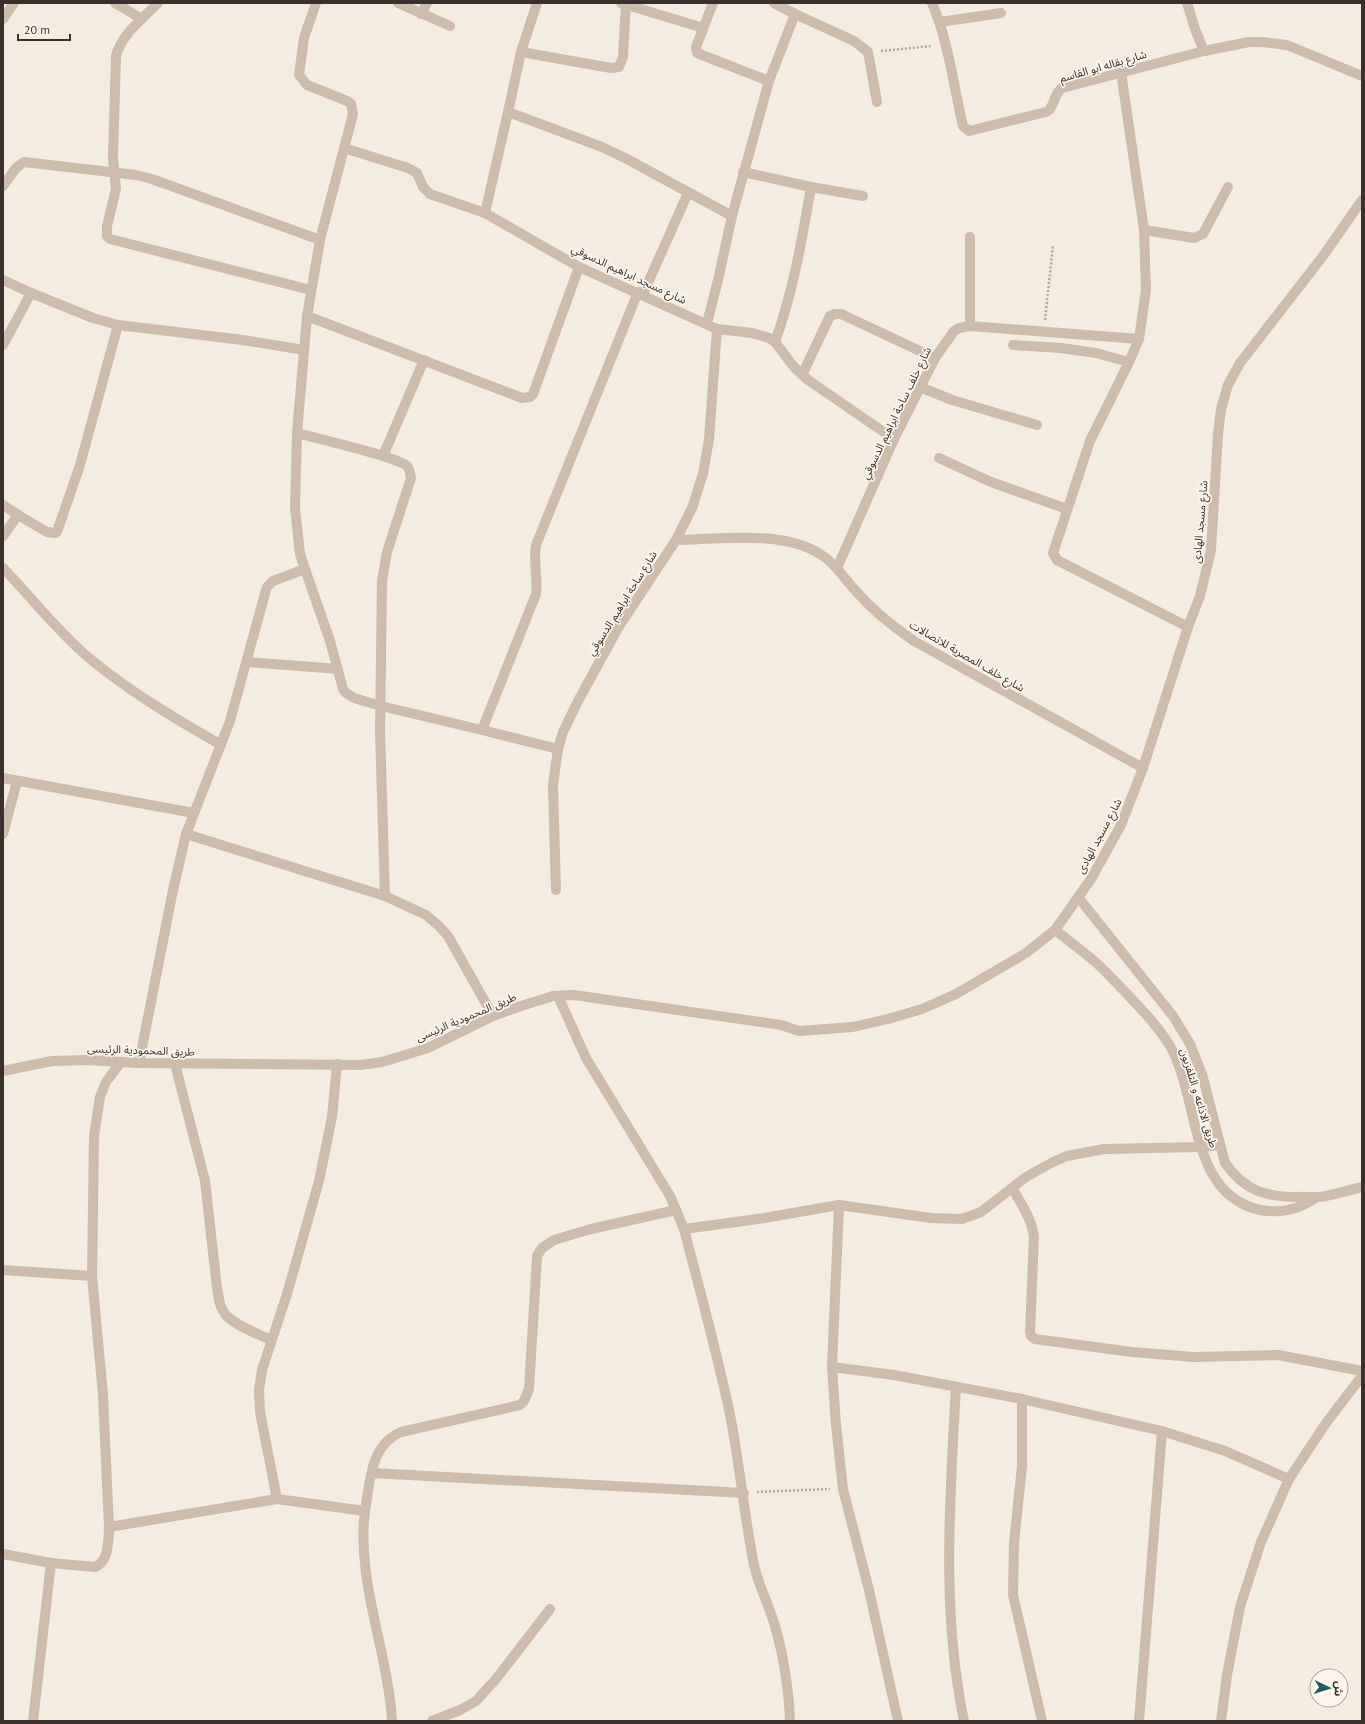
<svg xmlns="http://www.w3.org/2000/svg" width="1365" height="1724" font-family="'PT Sans','Noto Sans Arabic',sans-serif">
	<rect width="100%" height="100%" fill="#f4ebe1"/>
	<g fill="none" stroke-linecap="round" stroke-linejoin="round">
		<!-- path -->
		<g stroke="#b9a596" stroke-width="2.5" stroke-dasharray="2 2" stroke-linecap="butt">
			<polyline points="881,51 932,46"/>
			<polyline points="1045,320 1053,245"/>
			<polyline points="757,1492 830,1489"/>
		</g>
		<!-- minor -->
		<g stroke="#cdbbac" stroke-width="10">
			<polyline points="115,3 142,19"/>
			<path d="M158 3C143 18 121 35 116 56L113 158 116 189 107 226V236L110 239 311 290"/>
			<polyline points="398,3 450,26"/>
			<polyline points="537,3 521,52 508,112 602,147 627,159 732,216"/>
			<polyline points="621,3 703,28"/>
			<polyline points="713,3 696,47 697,53 769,81"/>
			<path d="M932 3C949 43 953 84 963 126L969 131 1046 112C1055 108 1053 94 1062 88L1204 51 1249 42H1262L1287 45 1362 76"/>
			<polyline points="1187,3 1195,29 1204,51"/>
			<polyline points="421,14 427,3"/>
			<polyline points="795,14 854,41 868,52 877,102"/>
			<polyline points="3,19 14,3"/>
			<polyline points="940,22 1001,13"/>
			<polyline points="521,52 611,68 619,67 623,57 626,4"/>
			<polyline points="1121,72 1144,230 1146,290 1139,339 1129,362 1090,441 1053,553 1057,560 1188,627"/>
			<polyline points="344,148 408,168 417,173 423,187 430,194 485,213 579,267 717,329 752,333 769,338 775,342 794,367 808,380 894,439"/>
			<polyline points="743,172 811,187 863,196"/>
			<polyline points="3,186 16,168 24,162 136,175 152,179 320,240"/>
			<polyline points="485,213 508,112"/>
			<polyline points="1144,230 1194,238 1203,234 1228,187"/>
			<polyline points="970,237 970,326"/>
			<polyline points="3,280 31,293 3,345"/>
			<polyline points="31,293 93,318 118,325 243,340 304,350"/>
			<polyline points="643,294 688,193"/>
			<polyline points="307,316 522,398 530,397 533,394 579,267"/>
			<polyline points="707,323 718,280 732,216 769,81 795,14 774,3"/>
			<path d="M775 342C793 292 802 240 811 187"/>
			<polyline points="1013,345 1061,348 1096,353 1129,362"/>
			<polyline points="802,375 830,316 835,314 841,314 935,358"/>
			<polyline points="920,387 952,400 1037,425"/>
			<path d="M297 433C315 438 398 457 407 466 410 469 410 474 411 478L387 552 382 581 380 731 385 896"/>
			<polyline points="383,456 424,360"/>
			<polyline points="939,458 991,482 1067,509"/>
			<polyline points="3,505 18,515 3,536"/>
			<polyline points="18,515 47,532 56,533 58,529 80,465 118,325"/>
			<path d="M676 540C720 539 782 530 820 554 834 562 843 577 854 589 871 609 892 626 914 641L1143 768"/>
			<path d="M3 568C32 598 57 631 89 658 130 692 176 719 221 745"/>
			<polyline points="837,568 894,439 935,358 954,331 959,328 970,326 1139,339"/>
			<polyline points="305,569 300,554 295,508 297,433 307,316 320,240 353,114 351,104 347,101 307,85 299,75 304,38 316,3"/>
			<polyline points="247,662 338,669"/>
			<path d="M558 749 482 730 536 594C538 577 533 562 536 545L638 292"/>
			<polyline points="3,778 194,813"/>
			<polyline points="3,834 17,781"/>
			<polyline points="186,834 385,896 426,915 439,926 448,936 493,1016"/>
			<polyline points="556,890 553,785 558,749 563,732 578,701 618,628 676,540 692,508 703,474 709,439 717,329"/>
			<path d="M1078 897 1173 1016 1190 1044 1202 1074 1225 1163C1245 1191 1265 1197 1299 1197 1305 1196 1311 1198 1317 1197 1332 1196 1348 1190 1362 1187"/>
			<path d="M1055 930C1068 940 1081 950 1093 960 1106 971 1116 983 1128 995 1143 1011 1158 1026 1170 1046 1200 1098 1188 1194 1260 1210 1281 1214 1300 1209 1317 1197"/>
			<polyline points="558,996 586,1058 670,1196 684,1229 758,1219 839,1205 931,1218 962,1219 981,1212 1026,1177 1053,1162 1067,1156 1104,1149 1201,1147 1219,1145"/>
			<polyline points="121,1062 106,1082 100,1097 94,1136 92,1276 103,1395 109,1527 277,1499 260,1412 259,1390 262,1370 287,1294 319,1181 332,1117 337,1064"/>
			<polyline points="139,1063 173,890 186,834 230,721 266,590 267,587 273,581 305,569 330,641 343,689 346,693 354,698 381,706 482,730"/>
			<path d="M175 1064 205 1181 217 1288C219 1297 219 1307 225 1314 234 1325 258 1334 271 1340"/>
			<polyline points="3,1071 52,1061 87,1060 139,1063 360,1065 382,1062 428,1048 493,1016 521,1006 553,996 574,995 781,1025 799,1031 853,1027 888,1019 922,1009 956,994 1026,953 1055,930 1091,879 1121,825 1143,768 1188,627 1200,596 1211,550 1218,434 1221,409 1228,385 1240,363 1323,256 1362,200"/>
			<path d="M1012 1188C1021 1203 1031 1218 1034 1236L1030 1332 1031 1336 1035 1339 1132 1352 1193 1357 1278 1355 1362 1371"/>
			<path d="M684 1229C699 1287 715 1346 728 1405 739 1456 743 1508 753 1560 756 1579 765 1596 771 1614 782 1644 789 1689 790 1721"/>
			<polyline points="3,1270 92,1276"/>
			<polyline points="832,1367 839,1205"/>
			<path d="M956 1387C950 1498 941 1611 964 1721"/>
			<polyline points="1022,1399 1022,1466 1014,1543 1013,1595 1042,1721"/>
			<polyline points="372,1473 744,1493"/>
			<path d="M277 1499 365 1511C370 1482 370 1445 401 1432L520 1405 524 1401 529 1389 537 1256 542 1248 554 1240 591 1229 676 1210"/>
			<path d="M365 1511C356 1581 388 1651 392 1721"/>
			<path d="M3 1554 51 1563 95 1567C110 1560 108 1541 109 1527"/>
			<polyline points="33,1721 51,1563"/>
			<polyline points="432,1721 460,1710 476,1701 496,1679 550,1609"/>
			<polyline points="898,1721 869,1590 843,1489 836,1425 832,1367 894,1375 1022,1399 1162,1431 1225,1451 1289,1479"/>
			<polyline points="1139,1721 1162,1431"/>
			<polyline points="1221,1721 1227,1675 1240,1607 1261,1542 1289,1479 1326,1423 1362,1376"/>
		</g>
	</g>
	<g text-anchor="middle" stroke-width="3.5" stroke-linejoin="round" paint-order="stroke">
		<!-- street labels -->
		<g font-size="11" fill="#3b302b" stroke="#fbf5ee">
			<text transform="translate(1103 66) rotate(-16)" y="4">شارع بقاله ابو القاسم</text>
			<text transform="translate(629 274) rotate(25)" y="4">شارع مسجد ابراهيم الدسوقي</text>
			<text transform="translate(896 413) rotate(-64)" y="4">شارع خلف ساحة ابراهيم الدسوقي</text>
			<text transform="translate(1200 522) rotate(-85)" y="4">شارع مسجد الهادى</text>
			<text transform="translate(622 603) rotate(-58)" y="4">شارع ساحة ابراهيم الدسوقي</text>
			<text transform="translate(967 656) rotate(30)" y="4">شارع خلف المصرية للاتصالات</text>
			<text transform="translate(1099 836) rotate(-62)" y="4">شارع مسجد الهادى</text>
			<text transform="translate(466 1017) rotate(-23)" y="4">طريق المحمودية الرئيسى</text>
			<text transform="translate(141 1050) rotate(2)" y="4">طريق المحمودية الرئيسى</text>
			<text transform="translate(1199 1098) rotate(73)" y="4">طريق الاذاعه و التلفزيون</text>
		</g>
	</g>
	<!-- border -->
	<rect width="1365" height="1724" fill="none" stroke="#3b302b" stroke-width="8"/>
	<!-- north arrow -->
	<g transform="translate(1329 1688) rotate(94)"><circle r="19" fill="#fbf5ee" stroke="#aea6a0"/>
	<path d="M0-3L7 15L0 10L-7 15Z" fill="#1f5a5e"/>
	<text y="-6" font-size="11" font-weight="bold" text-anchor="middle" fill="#3b302b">ش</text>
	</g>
	<!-- scale -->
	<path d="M18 34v6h52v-6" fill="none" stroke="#3b302b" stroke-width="2"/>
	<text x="24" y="34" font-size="12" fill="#3b302b" stroke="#fbf5ee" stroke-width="3" paint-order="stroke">20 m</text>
</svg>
